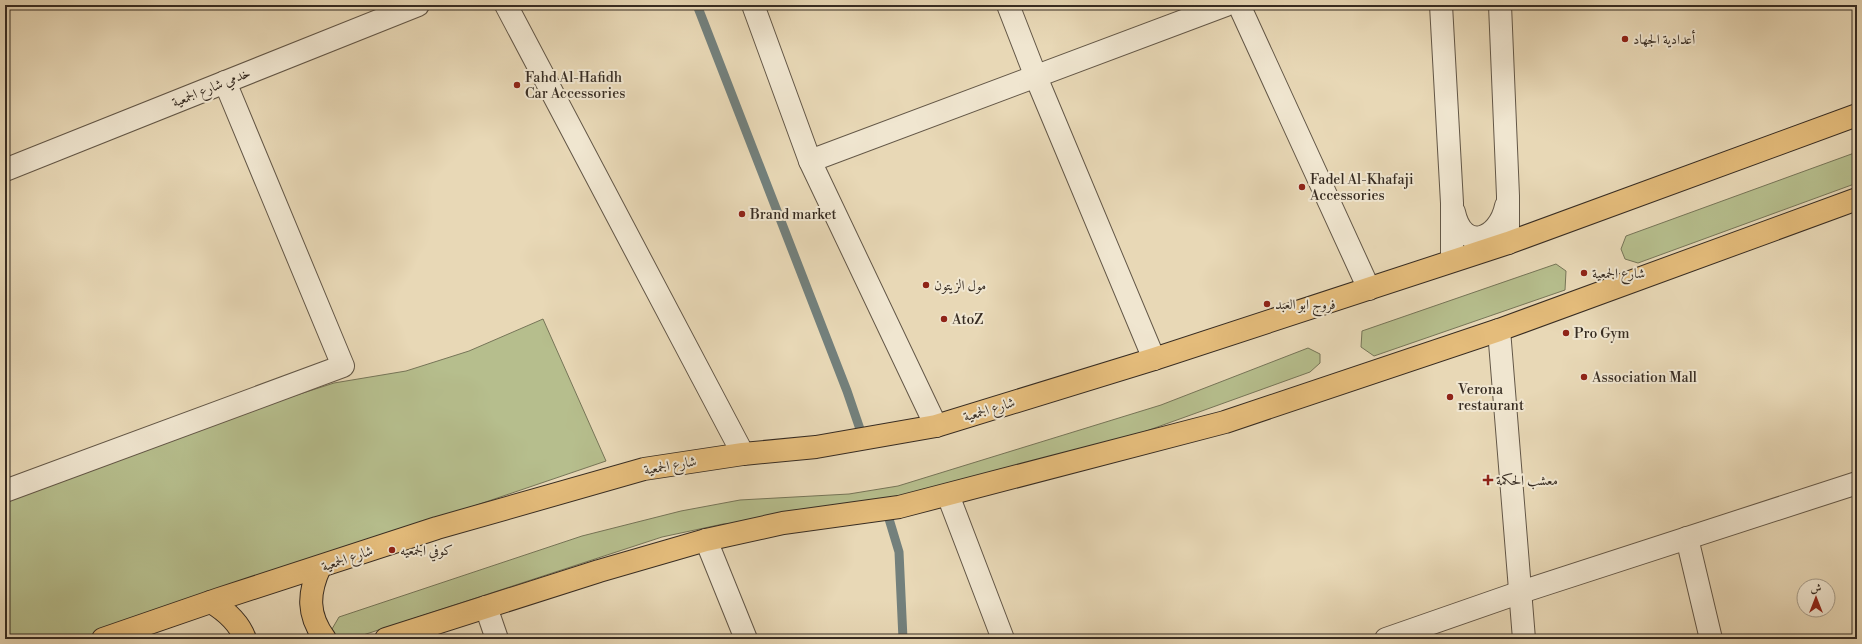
<svg xmlns="http://www.w3.org/2000/svg" width="1862" height="644" font-family="'Libre Bodoni',Amiri,serif">
	<rect width="100%" height="100%" fill="#e8d8b6"/>
	<filter id="stains"><feTurbulence type="fractalNoise" baseFrequency=".005" numOctaves="4"/><feColorMatrix values="0 0 0 0 .2 0 0 0 0 .09 0 0 0 0 .02 0 0 0 .5 -.17"/></filter>
	<radialGradient id="worn" r=".72"><stop offset=".6" stop-color="#630" stop-opacity="0"/><stop offset="1" stop-color="#630" stop-opacity=".3"/></radialGradient>
	<!-- green -->
	<g fill="#b6be8d" stroke="#767558">
		<polygon points="1857,152 1857,183 1638,263 1625,259 1621,249 1626,236"/>
		<polygon points="1556,264 1566,271 1565,290 1374,356 1361,347 1362,331"/>
		<polygon points="543,319 606,461 83,639 5,639 5,489 334,383 406,371 469,351"/>
		<polygon points="1308,348 1320,354 1320,363 1310,372 1138,434 966,486 771,521 723,524 662,537 351,639 337,639 332,629 339,617 582,536 681,511 740,500 849,494 898,486 1161,405"/>
	</g>
	<g fill="none" stroke-linecap="round" stroke-linejoin="round">
		<!-- stream -->
		<g stroke="#73807c" stroke-width="9">
			<polyline points="697,5 847,391 862,435"/>
			<polyline points="886,509 899,552 903,639"/>
		</g>
		<defs>
			<g id="minor">
				<polyline points="506,5 743,454"/>
				<polyline points="753,5 810,161 936,426"/>
				<polyline points="1008,5 1036,77 1154,359"/>
				<polyline points="1239,5 1369,289"/>
				<polyline points="1441,5 1452,203 1452,260"/>
				<polyline points="1500,5 1508,196 1508,243"/>
				<polyline points="810,161 1226,5"/>
				<polyline points="5,170 418,5"/>
				<path d="M1454 212C1463 253 1499 240 1506 206"/>
				<polyline points="1499,330 1524,639"/>
				<polyline points="5,491 343,366 225,82"/>
				<polyline points="948,495 1003,639"/>
				<polyline points="1687,538 1711,639"/>
				<polyline points="706,540 746,639"/>
				<polyline points="486,607 497,639"/>
				<polyline points="1386,639 1521,592 1857,483"/>
			</g>
			<g id="major">
				<path d="M320 567C308 593 307 615 325 639"/>
				<path d="M211 602C226 611 239 622 245 639"/>
				<polyline points="103,639 219,599 437,528 644,469 743,454 816,447 936,426 1154,359 1508,243 1857,115"/>
				<polyline points="386,639 599,571 706,540 783,523 899,507 1225,422 1499,330 1857,199"/>
			</g>
		</defs>
		<!-- minor casing -->
		<use href="#minor" stroke="#635747" stroke-width="24"/>
		<!-- major casing -->
		<use href="#major" stroke="#372c22" stroke-width="24"/>
		<!-- minor -->
		<use href="#minor" stroke="#f0e6d0" stroke-width="22"/>
		<!-- major -->
		<use href="#major" stroke="#e4bc7b" stroke-width="22"/>
	</g>
	<!-- markers -->
	<g fill="#8f2418" stroke="#f0e6d0" stroke-width="1.5">
		<circle cx="1625" cy="39" r="4"/>
		<circle cx="517" cy="85" r="4"/>
		<circle cx="1302" cy="187" r="4"/>
		<circle cx="742" cy="214" r="4"/>
		<circle cx="1584" cy="273" r="4"/>
		<circle cx="926" cy="285" r="4"/>
		<circle cx="1267" cy="304" r="4"/>
		<circle cx="944" cy="319" r="4"/>
		<circle cx="1566" cy="333" r="4"/>
		<circle cx="1584" cy="377" r="4"/>
		<circle cx="1450" cy="397" r="4"/>
		<path d="M1486 474h4v4h4v4h-4v4h-4v-4h-4v-4h4z"/>
		<circle cx="392" cy="550" r="4"/>
	</g>
	<g text-anchor="middle" stroke-width="4" stroke-linejoin="round" paint-order="stroke">
		<!-- poi labels -->
		<g font-size="14" fill="#372c22" stroke="#f0e6d0" text-anchor="start">
			<text x="1633" y="44">أعدادية الجهاد</text>
			<text x="525" y="82">Fahd Al-Hafidh<tspan x="525" dy="16">Car Accessories</tspan></text>
			<text x="1310" y="184">Fadel Al-Khafaji<tspan x="1310" dy="16">Accessories</tspan></text>
			<text x="750" y="219">Brand market</text>
			<text x="1592" y="278">شارع الجمعية</text>
			<text x="934" y="290">مول الزيتون</text>
			<text x="1275" y="309">فروج ابو العبد</text>
			<text x="952" y="324">AtoZ</text>
			<text x="1574" y="338">Pro Gym</text>
			<text x="1592" y="382">Association Mall</text>
			<text x="1458" y="394">Verona<tspan x="1458" dy="16">restaurant</tspan></text>
			<text x="1496" y="485">معشب الحكمة</text>
			<text x="400" y="555">كوفي الجمعيه</text>
		</g>
		<!-- street labels -->
		<g font-size="14" fill="#372c22" stroke="#f0e6d0">
			<text transform="translate(211 87) rotate(-22)" y="5">خدمي شارع الجمعية</text>
			<text transform="translate(989 409) rotate(-17)" y="5">شارع الجمعية</text>
			<text transform="translate(670 465) rotate(-10)" y="5">شارع الجمعية</text>
			<text transform="translate(347 558) rotate(-19)" y="5">شارع الجمعية</text>
		</g>
	</g>
	<!-- margin -->
	<rect width="1862" height="644" fill="none" stroke="#e8d8b6" stroke-width="20"/>
	<rect x="6" y="6" width="1850" height="632" fill="none" stroke="#372c22" stroke-width="2"/>
	<rect x="10" y="10" width="1842" height="624" fill="none" stroke="#372c22"/>
	<!-- north arrow -->
	<g transform="translate(1816 598)"><circle r="19" fill="#f0e6d0" stroke="#a69c8a"/>
	<path d="M0-3L7 15L0 10L-7 15Z" fill="#8f2418"/>
	<text y="-6" font-size="11" font-weight="bold" text-anchor="middle" fill="#372c22">ش</text>
	</g>
	<rect width="100%" height="100%" filter="url(#stains)"/>
	<rect width="100%" height="100%" fill="url(#worn)"/>
</svg>
